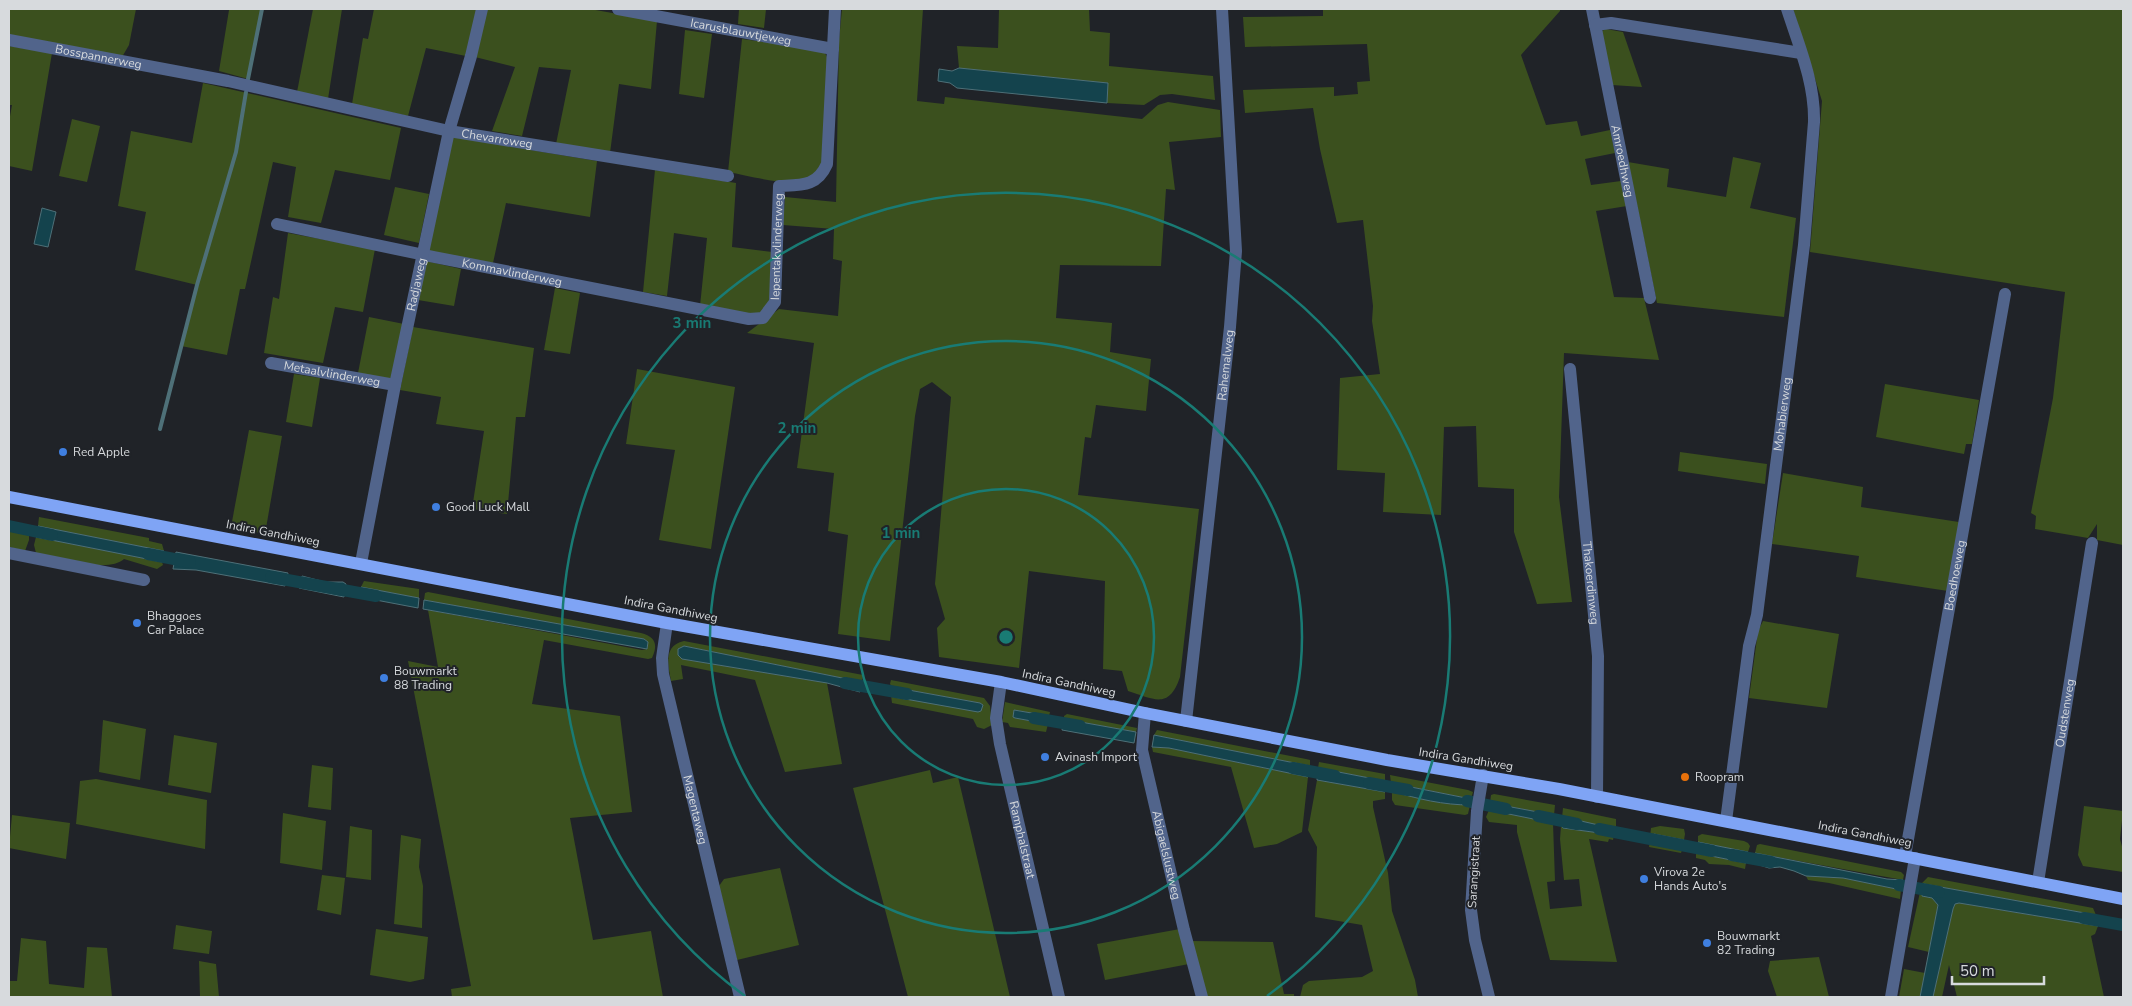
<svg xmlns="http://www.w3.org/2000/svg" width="2132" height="1006" font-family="'Nunito Sans',sans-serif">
	<rect width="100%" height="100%" fill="#202328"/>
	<!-- green -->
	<g fill="#3b501e">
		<polygon points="9,9 136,9 129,45 122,57 9,35"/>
		<polygon points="223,9 262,9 248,79 219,71 229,10"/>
		<polygon points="313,9 342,9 328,99 297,92"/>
		<polygon points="374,9 478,9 466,56 426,48 408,116 352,104 363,38 368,39"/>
		<polygon points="487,9 590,9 657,21 651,89 619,84 610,153 556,144 571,70 539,67 522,136 492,131 515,67 475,57"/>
		<polygon points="739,9 766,9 764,28 738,24"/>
		<path d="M842 9H923L917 101 944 104 945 97 1142 119 1158 105 1168 102 1220 110 1221 137 1169 142 1175 190 1166 189 1161 266 1060 265 1056 318 1112 323 1110 352 1151 359 1146 411 1096 405 1091 438 1085 437 1078 495 1199 509 1180 677C1169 710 1154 699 1128 691L1122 671 1103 669 1105 581 1029 571 1019 668 939 657 937 628 945 619 935 584 951 397 932 382 920 389 915 416 890 641 838 634 848 535 828 531 834 473 797 468 814 343 747 333 779 309 838 316 842 261 833 259 834 229 783 225 785 197 836 202 839 40Z"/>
		<polygon points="999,9 1089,9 1090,31 1110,33 1109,66 1213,76 1215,100 1172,94 1160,95 1144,105 1107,103 1108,83 959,68 957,46 998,48"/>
		<polygon points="1323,9 1560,9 1560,11 1521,55 1546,125 1577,121 1581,136 1610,130 1615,153 1585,159 1591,185 1621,181 1627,206 1596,211 1614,297 1644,298 1659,360 1564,353 1559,497 1572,602 1537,604 1514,532 1514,489 1478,487 1476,426 1444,427 1441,515 1383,512 1385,473 1337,470 1340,378 1380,374 1372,321 1373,306 1363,220 1337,223 1320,149 1313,108 1245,113 1243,90 1334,87 1334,96 1358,94 1357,82 1370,81 1367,44 1245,47 1243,17 1323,16"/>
		<polygon points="1793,9 2123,9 2123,545 2097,540 2097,524 2088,538 2035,529 2036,516 2031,513 2053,398 2065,292 1810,252 1822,101"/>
		<polygon points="1606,29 1623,32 1642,87 1612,85 1600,32"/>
		<polygon points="685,30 712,34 704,98 679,94"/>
		<path d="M742 39 817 49 825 53 829 61 823 164C818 170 813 177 806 180 784 186 750 176 728 172Z"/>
		<polygon points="9,46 52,53 32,171 9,166 9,122 12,105 9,105"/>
		<polygon points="203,83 401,128 390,180 335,170 321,223 288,217 296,167 273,162 245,289 240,289 227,355 181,346 197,285 135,270 146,212 118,206 131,131 192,143"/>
		<polygon points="72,119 100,126 87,182 59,176"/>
		<polygon points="452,137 597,161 590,217 506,203 493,263 428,251"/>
		<polygon points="1733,157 1761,163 1750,208 1796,218 1784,317 1657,303 1628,162 1669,169 1667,187 1726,197"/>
		<polygon points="655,170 736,183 732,247 772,252 770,303 760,314 745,315 700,306 707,238 674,233 667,296 643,292"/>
		<polygon points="395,187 429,194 419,243 384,235"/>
		<polygon points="288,233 375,249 363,312 335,307 323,363 264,353 273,297 279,299"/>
		<polygon points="426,261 461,269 454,306 418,300"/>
		<polygon points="555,288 580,293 570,354 544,350"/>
		<polygon points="369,317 404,324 392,379 358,373"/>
		<polygon points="413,327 534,348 525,417 516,417 507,514 472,509 484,431 436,424 441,397 400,390"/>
		<polygon points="637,369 735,387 711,549 659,540 675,450 626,444"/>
		<polygon points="294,374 320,378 312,427 286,422"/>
		<polygon points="1885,384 1979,400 1972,444 1966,444 1964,454 1876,437"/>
		<polygon points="249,430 282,436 265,534 231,527"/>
		<polygon points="1680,452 1767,464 1765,484 1678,471"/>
		<polygon points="1783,473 1863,487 1861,507 1959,522 1948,591 1856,577 1859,556 1772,544"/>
		<polygon points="39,517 149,538 149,541 162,544 164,551 38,526"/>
		<polygon points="9,530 29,534 29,540 25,551 9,547"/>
		<path d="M36 537 162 562 163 565 157 569 124 559C108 574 57 557 36 553L34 545Z"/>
		<polygon points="364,581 419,589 419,598 361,587"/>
		<path d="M428 592 641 633C656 637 658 645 652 658L648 659 544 640 532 704 620 716 632 812 570 818 593 940 651 931 663 997H452L451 989 471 986 408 661 438 667 428 610 642 650 647 649 648 642 644 639 424 600 425 593Z"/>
		<polygon points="1763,621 1839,634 1827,708 1749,698 1758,631"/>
		<path d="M684 641 863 675 862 682 684 646 678 655 682 659 827 683 842 764 785 772 755 680 681 665 683 679 671 681C668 664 663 646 684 641Z"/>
		<polygon points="891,680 984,698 990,706 992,725 984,729 977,727 973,719 892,703 891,695 894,697 983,705 980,703 892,687 890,684"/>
		<polygon points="1005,702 1050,712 1049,716 1014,710 1015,718 1048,724 1046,732 1010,727 1008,723 1002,722"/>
		<polygon points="1067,714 1137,728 1136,732 1064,719 1064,716"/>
		<polygon points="103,720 146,729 140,780 99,772"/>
		<polygon points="1157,730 1306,759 1310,760 1310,766 1154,735"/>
		<polygon points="174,735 217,743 211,793 168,785"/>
		<polygon points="1152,747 1169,748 1308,777 1302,832 1277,844 1254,848 1231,767 1153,752"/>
		<polygon points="1319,762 1385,774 1385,781 1318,768"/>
		<polygon points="312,765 333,768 331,810 308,807"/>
		<polygon points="930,770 933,783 958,777 1010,997 908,997 853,788"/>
		<polygon points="1390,775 1468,790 1473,792 1471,799 1391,783"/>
		<polygon points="96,779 207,800 205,849 76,824 80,781"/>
		<polygon points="1317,780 1385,792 1385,799 1373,801 1373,807 1388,873 1392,911 1415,980 1418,997 1300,997 1303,985 1309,981 1362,977 1373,971 1362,925 1315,917 1317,847 1308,830"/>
		<polygon points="1392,791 1427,800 1470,805 1468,814 1465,815 1395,805 1392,800"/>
		<polygon points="1494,794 1555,805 1554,815 1490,803 1491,795"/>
		<polygon points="2084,806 2123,811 2120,839 2123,850 2123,872 2083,866 2078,855"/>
		<polygon points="1563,808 1616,819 1616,829 1562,818"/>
		<polygon points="1489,810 1553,823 1555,881 1547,882 1550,909 1582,906 1579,879 1564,880 1560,839 1561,826 1563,828 1614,835 1613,840 1609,839 1608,842 1589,839 1617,962 1550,960 1517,832 1517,825 1489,822 1486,817"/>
		<polygon points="283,813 326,821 322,870 280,863"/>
		<polygon points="12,815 70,823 66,859 9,848"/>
		<polygon points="350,826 372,830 371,880 346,877"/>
		<polygon points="1660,826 1684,829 1685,834 1684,840 1654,834 1652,845 1682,850 1681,853 1649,847 1651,828"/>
		<polygon points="1702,834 1744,841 1748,843 1750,846 1748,852 1698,842 1698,836"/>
		<polygon points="401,835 421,839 419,867 423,886 422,928 394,924"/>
		<polygon points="1760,844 1901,872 1904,875 1903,880 1755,853 1757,845"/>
		<polygon points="1696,853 1746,863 1745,869 1729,865 1709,864 1705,860 1696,858"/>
		<polygon points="780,868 799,945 737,960 719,886 724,879"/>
		<polygon points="322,875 345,878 341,915 317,910"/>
		<polygon points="1806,876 1843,878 1896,889 1901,890 1900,899 1829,883 1808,880"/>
		<polygon points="1928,877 2093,908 2096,915 1924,884 1932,898 1938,905 1929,952 1908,947 1922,883"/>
		<polygon points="1959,903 2098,926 2095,934 2091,936 2104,997 1957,997 1949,965 1942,997 1933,997 1953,909 1955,904"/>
		<polygon points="176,925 212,931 209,954 173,949"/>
		<polygon points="376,929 428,937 424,979 410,982 370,975"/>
		<polygon points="1180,929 1189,964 1105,980 1097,944"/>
		<polygon points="21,938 46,941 49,984 84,988 87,947 107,948 112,997 9,997 9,981 17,981"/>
		<polygon points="1191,941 1273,942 1284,994 1294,994 1294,997 1206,997"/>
		<polygon points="1819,957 1829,997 1777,997 1768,971 1770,961"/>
		<polygon points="199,961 216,964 219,997 200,997"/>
		<polygon points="1904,969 1925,973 1920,997 1899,997"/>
	</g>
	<!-- water -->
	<g fill="#14434d" stroke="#4e7078">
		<polygon points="959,68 1108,83 1107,103 957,88 950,83 938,81 939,69 952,71"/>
		<polygon points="42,208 56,212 48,247 34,244"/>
		<polygon points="38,526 164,551 162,562 36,537"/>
		<polygon points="176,552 288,573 285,586 196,570 173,569"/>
		<polygon points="302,576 325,582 343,582 346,584 344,597 299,588"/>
		<polygon points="361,587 419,598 418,608 360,597 359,595"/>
		<polygon points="424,600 644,639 648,642 647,649 423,609"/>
		<polygon points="684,646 862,682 860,692 827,683 682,659 678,655 678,649"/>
		<polygon points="892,687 980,703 983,705 981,711 978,712 894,697 891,695"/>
		<polygon points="1014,710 1049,716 1048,724 1015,718 1013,717"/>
		<polygon points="1064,719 1136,732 1134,743 1062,730"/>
		<polygon points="1154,735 1310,766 1308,777 1169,748 1152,747"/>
		<polygon points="1318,768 1385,781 1385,792 1317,780"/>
		<path d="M1391 783 1471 799 1470 805C1444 805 1417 799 1392 791Z"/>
		<polygon points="1490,803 1554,815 1553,823 1489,810"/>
		<polygon points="1562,818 1568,818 1616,829 1614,835 1563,828 1561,826"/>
		<polygon points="1654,834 1684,840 1682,850 1652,844"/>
		<polygon points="1698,842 1748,852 1746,863 1696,853"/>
		<polygon points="1755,853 1887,879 1903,880 1901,890 1843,878 1806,876 1794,871 1780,867 1769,868 1753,863"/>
		<polygon points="1924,884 2096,915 2100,918 2098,926 1959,903 1955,904 1953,909 1933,997 1920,997 1938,905 1932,898 1922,896"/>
	</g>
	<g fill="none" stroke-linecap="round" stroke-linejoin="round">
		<!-- stream -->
		<g stroke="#4e7078" stroke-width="4">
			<polyline points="248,79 262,9"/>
			<polyline points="160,429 197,285 236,152 246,92"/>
		</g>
		<!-- canal -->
		<g stroke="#14434d" stroke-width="12">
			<polyline points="9,526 52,535"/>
			<polyline points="148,554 190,562"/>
			<polyline points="271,577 376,596"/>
			<polyline points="845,683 907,694"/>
			<polyline points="1034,718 1080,726"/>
			<polyline points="1293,768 1335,776"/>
			<polyline points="1369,783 1408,790"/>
			<polyline points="1467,801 1506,809"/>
			<polyline points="1538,816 1577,824"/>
			<polyline points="1599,829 1712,851"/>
			<polyline points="1732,855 1771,862"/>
			<polyline points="1899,885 1939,892"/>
			<polyline points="2084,918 2123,925"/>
		</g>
		<!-- minor -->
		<g stroke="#51648b" stroke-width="12">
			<path id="s1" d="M618 9 833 49"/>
			<path id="s2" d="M1592 9 1650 298"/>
			<polyline points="1595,25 1611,23 1801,53"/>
			<path id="s3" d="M9 40 228 81 449 131 728 176"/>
			<path id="s4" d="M277 224 434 257 749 319 763 318 775 302 779 186C801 185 817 187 827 164L835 9"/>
			<path id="s5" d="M271 363 395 385"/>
			<path id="s6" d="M1570 369 1598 656 1597 797"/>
			<polyline points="9,553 144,580"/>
			<path id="s7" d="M361 563 395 385 449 131 471 56 482 9"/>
			<path id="s8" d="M667 623 662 658 663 674 740 997"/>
			<path id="s9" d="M1001 682 996 718 1000 744 1059 997"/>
			<path id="s10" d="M1145 713 1142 750 1184 930 1202 997"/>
			<path id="s11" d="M1186 721 1230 327 1236 251 1222 9"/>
			<polyline points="1483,775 1477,811 1471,910 1475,940 1489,997"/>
			<path id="s12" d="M1726 821 1749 646 1757 615 1804 245 1814 122C1815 83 1799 46 1787 9"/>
			<path id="s13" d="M1905 856 2005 294"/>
			<path id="s14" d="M2038 882 2092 543"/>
			<polyline points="1891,997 1915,858"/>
		</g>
		<!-- major -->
		<polyline stroke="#7fa4f5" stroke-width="12" points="9,497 667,623 1001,682 1145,713 1387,760 1559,789 2123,899"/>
	</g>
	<!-- distance rings -->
	<g fill="none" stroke="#197b74" stroke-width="2.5">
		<circle cx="1006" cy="637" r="148"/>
		<circle cx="1006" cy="637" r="296"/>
		<path d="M745 996A444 444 0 1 1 1267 996"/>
	</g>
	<!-- markers -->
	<g fill="#3f7fe0" stroke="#202328" stroke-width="2">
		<circle cx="63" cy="452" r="5"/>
		<circle cx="436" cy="507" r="5"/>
		<circle cx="137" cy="623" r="5"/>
		<circle cx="384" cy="678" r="5"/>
		<circle cx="1045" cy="757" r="5"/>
		<circle cx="1644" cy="879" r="5"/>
		<circle cx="1707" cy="943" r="5"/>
	</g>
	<circle fill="#e8710a" stroke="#202328" stroke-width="2" cx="1685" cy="777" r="5"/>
	<g text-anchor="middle" stroke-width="4" stroke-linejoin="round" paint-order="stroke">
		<!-- street labels -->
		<g font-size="12" fill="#d7dadd" stroke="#202328">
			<text dy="4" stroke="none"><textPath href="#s1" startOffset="125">Icarusblauwtjeweg</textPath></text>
			<text dy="4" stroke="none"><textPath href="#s3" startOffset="91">Bosspannerweg</textPath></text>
			<text dy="4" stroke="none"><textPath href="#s3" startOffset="498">Chevarroweg</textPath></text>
			<text dy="4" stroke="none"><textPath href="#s2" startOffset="155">Amroedhweg</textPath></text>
			<text dy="4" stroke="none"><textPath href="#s4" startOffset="571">Iepentakvlinderweg</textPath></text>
			<text dy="4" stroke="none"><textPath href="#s4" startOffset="240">Kommavlinderweg</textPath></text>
			<text dy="4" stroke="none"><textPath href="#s7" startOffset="284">Radjaweg</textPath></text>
			<text dy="4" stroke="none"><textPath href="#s11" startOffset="358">Rahemalweg</textPath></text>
			<text dy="4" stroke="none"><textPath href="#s5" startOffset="62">Metaalvlinderweg</textPath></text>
			<text dy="4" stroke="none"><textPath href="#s12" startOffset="411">Mohabierweg</textPath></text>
			<text transform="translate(273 533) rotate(11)" y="4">Indira Gandhiweg</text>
			<text dy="4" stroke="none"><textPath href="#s13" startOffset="285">Boedhoeweg</textPath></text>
			<text dy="4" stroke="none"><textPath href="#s6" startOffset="215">Thakoerdinweg</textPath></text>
			<text transform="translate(671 609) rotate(11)" y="4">Indira Gandhiweg</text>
			<text transform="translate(1069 683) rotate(12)" y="4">Indira Gandhiweg</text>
			<text dy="4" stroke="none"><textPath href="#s14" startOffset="171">Oudstenweg</textPath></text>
			<text transform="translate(1466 759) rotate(9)" y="4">Indira Gandhiweg</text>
			<text dy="4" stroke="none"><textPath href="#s8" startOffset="191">Magentaweg</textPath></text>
			<text transform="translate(1865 834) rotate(11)" y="4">Indira Gandhiweg</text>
			<text dy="4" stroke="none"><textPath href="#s9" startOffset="161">Ramphalstraat</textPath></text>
			<text dy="4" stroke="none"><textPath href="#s10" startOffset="145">Abigaelslustweg</textPath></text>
			<text transform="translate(1474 872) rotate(-87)" y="4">Sarangistraat</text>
		</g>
		<!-- poi labels -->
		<g font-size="12" fill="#d7dadd" stroke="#202328" text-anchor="start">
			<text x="73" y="456">Red Apple</text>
			<text x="446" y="511">Good Luck Mall</text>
			<text x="147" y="620">Bhaggoes<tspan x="147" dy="14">Car Palace</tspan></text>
			<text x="394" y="675">Bouwmarkt<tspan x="394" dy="14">88 Trading</tspan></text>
			<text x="1055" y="761">Avinash Import</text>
			<text x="1695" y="781">Roopram</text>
			<text x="1654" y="876">Virova 2e<tspan x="1654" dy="14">Hands Auto's</tspan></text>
			<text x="1717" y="940">Bouwmarkt<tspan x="1717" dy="14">82 Trading</tspan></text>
		</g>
	</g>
	<circle cx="1006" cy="637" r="8" fill="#197b74" stroke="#202328" stroke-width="2.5"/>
	<g font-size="15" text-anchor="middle" font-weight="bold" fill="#197b74" stroke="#202328" stroke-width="4" stroke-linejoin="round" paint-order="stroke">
		<text x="692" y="328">3 min</text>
		<text x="797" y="433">2 min</text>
		<text x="901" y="538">1 min</text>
	</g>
	<!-- border -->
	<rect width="2132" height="1006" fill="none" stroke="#d7dadd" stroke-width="20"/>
	<!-- scale -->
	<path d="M1952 976v8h92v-8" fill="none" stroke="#d7dadd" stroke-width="2.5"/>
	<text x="1960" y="976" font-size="15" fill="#d7dadd" stroke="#202328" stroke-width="4" paint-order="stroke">50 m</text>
</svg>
